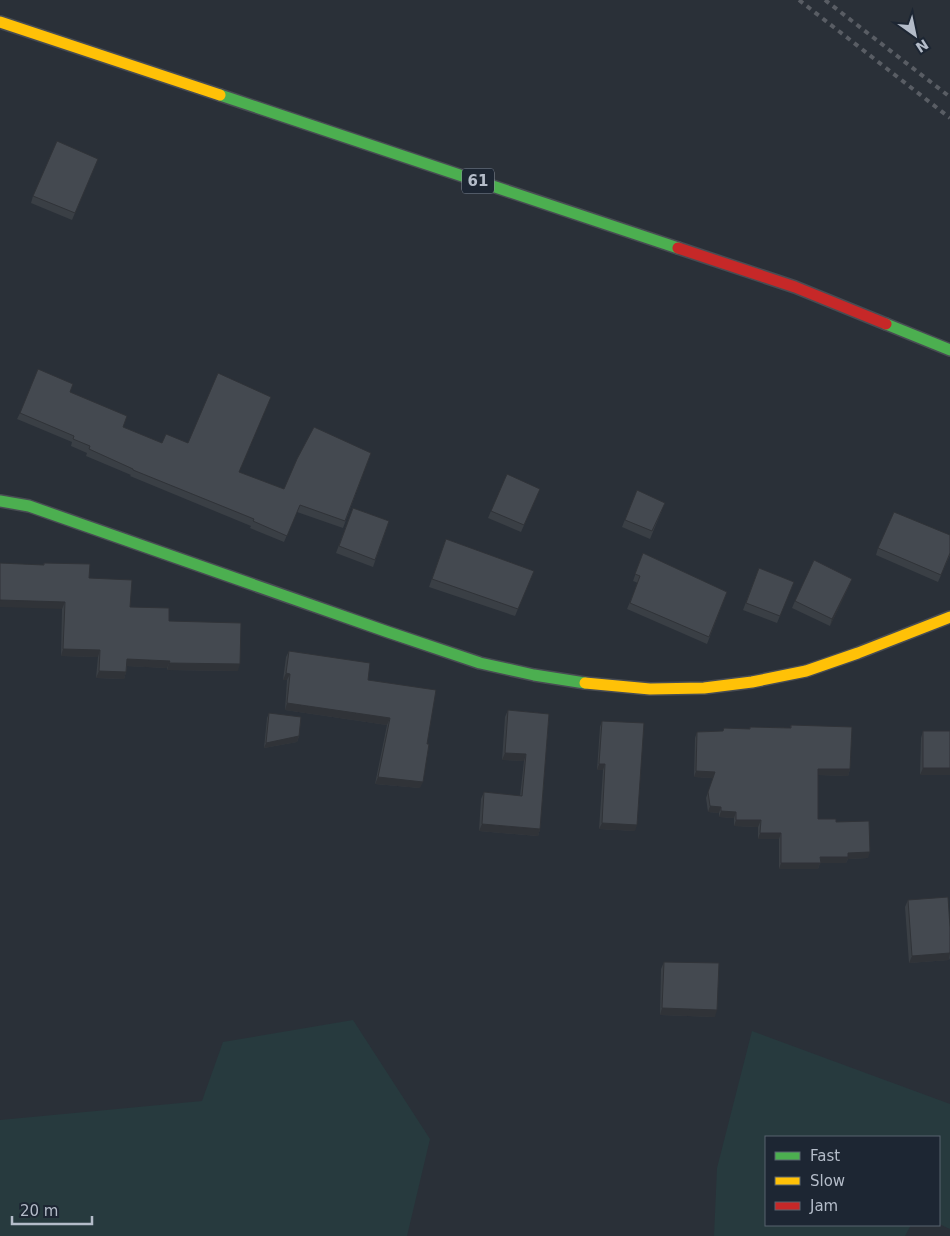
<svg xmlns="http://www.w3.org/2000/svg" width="950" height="1236" font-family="'DejaVu Sans',sans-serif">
	<rect width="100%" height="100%" fill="#2a3038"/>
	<!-- green -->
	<g fill="#273a3e">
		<polygon points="353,1020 430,1139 407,1236 0,1236 0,1120 202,1101 223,1042"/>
		<polygon points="752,1031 950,1104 950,1229 939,1224 939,1137 766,1137 766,1225 911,1225 905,1236 714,1236 717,1168"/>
	</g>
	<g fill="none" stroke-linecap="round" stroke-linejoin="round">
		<defs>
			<g id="fast">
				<polyline points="220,95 678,248"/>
				<polyline points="886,324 950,350"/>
				<polyline points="0,501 29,506 388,632 480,663 534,675 585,683"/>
			</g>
			<g id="slow">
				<polyline points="0,22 220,95"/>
				<polyline points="585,683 650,689 704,688 752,682 806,671 858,653 950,617"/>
			</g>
			<polyline id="jam" points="678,248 795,287 886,324"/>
		</defs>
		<!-- fast casing -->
		<use href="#fast" stroke="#484c53" stroke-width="14"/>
		<!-- slow casing -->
		<use href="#slow" stroke="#484c53" stroke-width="14"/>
		<!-- jam casing -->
		<use href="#jam" stroke="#484c53" stroke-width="14"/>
		<!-- fast -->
		<use href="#fast" stroke="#4caf50" stroke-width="11"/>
		<!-- slow -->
		<use href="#slow" stroke="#ffc107" stroke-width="11"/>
		<!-- jam -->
		<use href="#jam" stroke="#c62828" stroke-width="11"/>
		<!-- rail -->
		<g stroke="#595d64" stroke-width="4" stroke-dasharray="5 5" stroke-linecap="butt">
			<polyline points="799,0 950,118"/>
			<polyline points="825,0 950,97"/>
		</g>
	</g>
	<!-- wall -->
	<g fill="#3a3f45">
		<polygon points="95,166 72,220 31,203 33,196"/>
		<polygon points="70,392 123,427 162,443 188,443 271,397 239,472 284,489 371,453 343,528 297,512 284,542 250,528 251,526 130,476 131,475 86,456 87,453 71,446 72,442 17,419 20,413"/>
		<polygon points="637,490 662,510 650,539 622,527"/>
		<polygon points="537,496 521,532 488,518 491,511"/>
		<polygon points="353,508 389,521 373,567 336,553"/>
		<polygon points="950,535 950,555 938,582 876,555 878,548"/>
		<polygon points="446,539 534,571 515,616 429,587"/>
		<polygon points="643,553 727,592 707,644 627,609 638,583 633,581"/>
		<polygon points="44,563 89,578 130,607 169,621 238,671 167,670 167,668 127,666 126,672 124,679 96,678 98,657 61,656 62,609 43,565"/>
		<polygon points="759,568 794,582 777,623 743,610"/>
		<polygon points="849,586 830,626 792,608 795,601"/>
		<polygon points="289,651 368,680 427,744 420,788 375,784 387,725 285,710 287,680 283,680 286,657"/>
		<polygon points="508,710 549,714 540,829 538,836 479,831 481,799 484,792 520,796 524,761 502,760 505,717"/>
		<polygon points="269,713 299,736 297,742 264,748 267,718"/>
		<polygon points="602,721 635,831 599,829 603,770 597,770 600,727"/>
		<polygon points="791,725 850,769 848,776 818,775 818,819 836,822 868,858 848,859 846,863 820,863 818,869 779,869 779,839 758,839 758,827 734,826 734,818 719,817 719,813 708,812 706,798 713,778 694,777 695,738 697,732 723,731 749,729 750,727 790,728"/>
		<polygon points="923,731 950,731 920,775 921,738"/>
		<polygon points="908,900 950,927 950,958 949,960 909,963 905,907"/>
		<polygon points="664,962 715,1017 660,1015 661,969"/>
	</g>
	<!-- shaded-wall -->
	<g fill="#303338">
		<polygon points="852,579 849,586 830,626 832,619"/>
		<polygon points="0,600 65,602 62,609 0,607"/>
		<polygon points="63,649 100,650 98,657 61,656"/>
		<polygon points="127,659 170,661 167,668 124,666"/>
		<polygon points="169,663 240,664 238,671 167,670"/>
		<polygon points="99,671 126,672 124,679 96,678"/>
		<polygon points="286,673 290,674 287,680 283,680"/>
		<polygon points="287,703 390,718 387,725 285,710"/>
		<polygon points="299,736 297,742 264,748 266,743"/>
		<polygon points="505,753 526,754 524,761 502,760"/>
		<polygon points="599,764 605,764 603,770 597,770"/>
		<polygon points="923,768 950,768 950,775 920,775"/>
		<polygon points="818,769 850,769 848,776 816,775"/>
		<polygon points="696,771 715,772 713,778 694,777"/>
		<polygon points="378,777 423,782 420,788 375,784"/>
		<polygon points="710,806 721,807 719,813 708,812"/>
		<polygon points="721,811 736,812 734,818 719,817"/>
		<polygon points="736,820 761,820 758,827 734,826"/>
		<polygon points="602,823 637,825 635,831 599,829"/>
		<polygon points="482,824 540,829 538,836 479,831"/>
		<polygon points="760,833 781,833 779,839 758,839"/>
		<polygon points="870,852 868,858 848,859 846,863 820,863 818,869 779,869 781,863 848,853"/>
		<polygon points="950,953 949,960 909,963 912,956"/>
		<polygon points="662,1008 717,1010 715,1017 660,1015"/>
	</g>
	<!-- building -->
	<g fill="#444950" stroke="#303338">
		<polygon points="57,141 98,159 75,213 33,196"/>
		<polygon points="38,369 73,384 70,392 127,416 123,427 162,443 166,434 188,443 218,373 271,397 239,472 284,489 297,459 314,427 371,453 345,521 300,505 287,536 253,521 254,519 133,470 133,469 89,449 90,446 73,439 74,436 20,413"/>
		<polygon points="507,474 540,489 524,525 491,511"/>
		<polygon points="637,490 665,503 652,531 625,520"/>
		<polygon points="353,508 389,521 375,560 339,546"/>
		<polygon points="894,512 950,535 950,553 941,575 878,548"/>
		<polygon points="446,539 534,571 518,609 432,579"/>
		<polygon points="643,553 727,592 709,637 630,603 640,576 635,574"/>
		<polygon points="814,560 852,579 832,619 795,601"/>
		<polygon points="0,563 44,565 44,563 90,564 89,578 132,580 130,607 169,608 169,621 241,623 240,664 169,663 170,661 127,659 126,672 99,671 100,650 63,649 65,602 0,600"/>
		<polygon points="759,568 794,582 780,616 746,603"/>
		<polygon points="289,651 370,663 368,680 436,690 427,744 429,744 423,782 378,777 390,718 287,703 290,674 286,673"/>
		<polygon points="508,710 549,714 540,829 482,824 484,792 522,796 526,754 505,753"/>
		<polygon points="269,713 301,717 299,736 266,743"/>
		<polygon points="602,721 644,723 637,825 602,823 605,764 599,764"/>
		<polygon points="791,725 852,727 850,769 818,769 818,819 836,819 836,822 869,821 870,852 848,853 848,857 820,857 821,863 781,863 781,833 760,833 761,820 736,820 736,812 721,811 721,807 710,806 708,792 715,772 696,771 697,732 723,731 724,728 750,729 750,727 791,728"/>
		<rect x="923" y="731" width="27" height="37"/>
		<polygon points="948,897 950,927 950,953 912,956 908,900"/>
		<polygon points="664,962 719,963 717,1010 662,1008"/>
	</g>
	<g text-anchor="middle" stroke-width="4" stroke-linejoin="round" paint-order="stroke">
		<!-- shield labels -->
		<rect fill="#1d2633" stroke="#878f9c" stroke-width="1" x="462" y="168.5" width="32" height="25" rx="4"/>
		<g font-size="15" font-weight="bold" fill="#b4bcc9">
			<text x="478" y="186">61</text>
		</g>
	</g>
	<!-- legend -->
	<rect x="765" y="1136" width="175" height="90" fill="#1d2633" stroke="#59626f"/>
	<rect x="775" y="1152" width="25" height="8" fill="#4caf50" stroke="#59626f"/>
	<text x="810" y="1161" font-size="15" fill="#b4bcc9">Fast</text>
	<rect x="775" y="1177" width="25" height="8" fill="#ffc107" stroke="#59626f"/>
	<text x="810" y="1186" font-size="15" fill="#b4bcc9">Slow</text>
	<rect x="775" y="1202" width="25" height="8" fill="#c62828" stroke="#59626f"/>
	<text x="810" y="1211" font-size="15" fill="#b4bcc9">Jam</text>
	<!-- north arrow -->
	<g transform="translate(915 35) rotate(147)" stroke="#1d2633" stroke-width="4" paint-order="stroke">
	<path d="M0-4L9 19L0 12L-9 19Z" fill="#b4bcc9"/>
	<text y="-8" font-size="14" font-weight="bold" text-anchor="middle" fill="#b4bcc9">N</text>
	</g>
	<!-- scale -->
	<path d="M12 1216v8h80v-8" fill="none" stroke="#b4bcc9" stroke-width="2.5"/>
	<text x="20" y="1216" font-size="15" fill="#b4bcc9" stroke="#1d2633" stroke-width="4" paint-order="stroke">20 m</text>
</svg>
